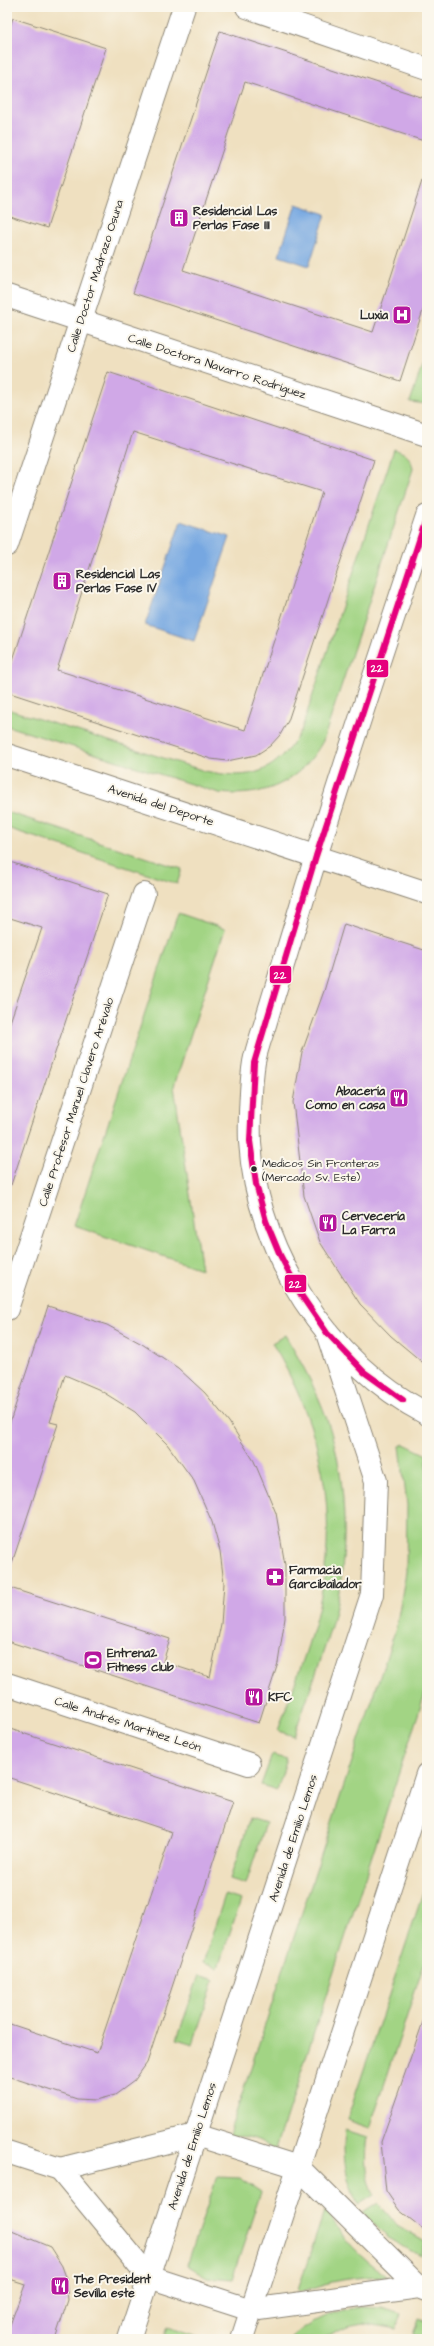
<svg xmlns="http://www.w3.org/2000/svg" width="434" height="2346" font-family="'Architects Daughter',sans-serif">
	<rect width="100%" height="100%" fill="#fbf7ec"/>
	<filter id="ink" filterUnits="userSpaceOnUse"><feTurbulence type="fractalNoise" baseFrequency=".025" numOctaves="2"/><feDisplacementMap in="SourceGraphic" scale="8" xChannelSelector="R" yChannelSelector="G"/><feConvolveMatrix kernelMatrix="1 2 1 2 8 2 1 2 1" color-interpolation-filters="sRGB"/></filter>
	<filter id="wash" filterUnits="userSpaceOnUse"><feTurbulence type="fractalNoise" baseFrequency=".012" numOctaves="4" result="noise"/><feDisplacementMap in="SourceGraphic" scale="16" xChannelSelector="R" yChannelSelector="G"/><feGaussianBlur stdDeviation="0.9" result="paint"/><feColorMatrix in="noise" values="0 0 0 0 0 0 0 0 0 0 0 0 0 0 0 0 0 1.4 0 .05"/><feComposite in="paint" operator="in"/></filter>
	<g filter="url(#wash)">
		<rect width="100%" height="100%" fill="#efe0c0"/>
		<!-- green -->
		<g fill="#a2d484" stroke="#668058">
			<polygon points="427,350 427,404 410,402"/>
			<path d="M394 449C405 453 411 456 413 469L323 741C300 782 265 798 219 793L7 726V709L205 771C253 781 275 773 301 731Z"/>
			<polygon points="7,812 182,869 177,884 7,828"/>
			<polygon points="178,913 225,929 174,1086 201,1269 74,1226"/>
			<path d="M285 1335C297 1355 309 1376 319 1399 344 1455 349 1525 340 1586 332 1637 310 1687 294 1736L278 1731C295 1681 317 1630 324 1577 336 1492 316 1417 272 1343Z"/>
			<path d="M404 1444 427 1455V1687L275 2152C260 2138 249 2135 228 2137L396 1628 406 1572 407 1505 400 1446Z"/>
			<polygon points="272,1755 287,1759 277,1790 261,1785"/>
			<polygon points="250,1818 266,1823 246,1884 230,1879"/>
			<polygon points="427,1881 427,1955 370,2128 347,2120"/>
			<polygon points="225,1895 241,1900 218,1968 203,1963"/>
			<polygon points="199,1975 214,1980 193,2044 177,2039"/>
			<path d="M345 2130 368 2137C365 2158 366 2176 374 2195L358 2205C346 2179 342 2159 345 2130Z"/>
			<polygon points="217,2177 240,2178 261,2192 232,2279 207,2277 187,2265"/>
			<polygon points="378,2203 397,2225 425,2241 420,2256 387,2237 363,2213"/>
			<path d="M324 2212H327C344 2241 360 2256 387 2276 354 2277 331 2280 301 2292L298 2290Z"/>
			<path d="M362 2307 380 2308 401 2314 396 2329 363 2323 347 2326 321 2339H290C310 2320 335 2310 362 2307Z"/>
			<polygon points="418,2319 427,2322 427,2339 413,2335"/>
			<polygon points="167,2327 203,2339 163,2339"/>
		</g>
		<!-- water -->
		<g fill="#76a7e1" stroke="#506986">
			<polygon points="296,204 326,214 309,266 279,256"/>
			<polygon points="181,521 230,537 194,641 145,625"/>
		</g>
		<g id="blocks">
			<!-- building -->
			<g fill="#d0a8e7" fill-rule="evenodd">
				<polygon points="13,18 106,48 47,228 7,215 7,35"/>
				<polygon points="220,31 427,99 427,142 245,82 183,270 373,332 422,181 427,181 427,298 400,381 133,293"/>
				<path d="M108 372 374 460 288 721 280 735 270 746 256 755 227 761 211 759 7 692V678ZM133 432 322 492 245 730 57 670Z"/>
				<polygon points="7,861 108,894 11,1185 7,1185 7,1031 42,928 7,917"/>
				<polygon points="344,924 427,951 427,1366 391,1336 360,1304 320,1242 304,1196 293,1102 302,1052 324,991"/>
				<polygon points="48,1306 107,1325 142,1344 178,1368 205,1393 229,1422 254,1461 276,1513 285,1565 285,1618 278,1663 259,1723 7,1641 7,1587 170,1639 163,1662 210,1677 221,1624 224,1583 220,1551 212,1522 194,1481 167,1444 135,1412 98,1389 65,1375 50,1422 58,1424 11,1566 7,1566 7,1431"/>
				<polygon points="7,1728 233,1802 147,2063 134,2081 115,2095 96,2100 77,2099 7,2076 7,2023 97,2053 172,1832 7,1777"/>
				<polygon points="424,2019 427,2019 427,2232 399,2210 386,2191 381,2142"/>
				<polygon points="7,2229 50,2247 62,2266 66,2277 68,2300 55,2339 7,2339 7,2333 25,2284 7,2278"/>
			</g>
		</g>
	</g>
	<g filter="url(#ink)">
		<use href="#blocks" fill-opacity="0" stroke="#8d8676" stroke-width="1"/>
		<g fill="none" stroke-linecap="round" stroke-linejoin="round">
			<defs>
				<g id="minor">
					<polyline points="247,7 427,69"/>
					<polyline points="7,296 427,435"/>
					<path d="M427 516C383 650 337 784 297 919 287 951 278 982 268 1014 264 1030 257 1046 254 1062 251 1080 249 1123 250 1142 257 1253 328 1362 427 1414"/>
					<polyline points="7,545 184,7"/>
					<polyline points="7,755 427,893"/>
					<polyline points="7,1309 144,894"/>
					<polyline points="7,1684 249,1764"/>
					<polyline points="7,2152 60,2169"/>
					<polyline points="60,2169 149,2277 251,2310 419,2287 427,2290"/>
					<polyline points="60,2169 196,2135 298,2167 419,2287"/>
					<polyline points="129,2339 372,1594 376,1481 327,1333"/>
					<polyline points="242,2339 427,1774"/>
				</g>
			</defs>
			<!-- minor casing -->
			<use href="#minor" stroke="#8d8676" stroke-width="24"/>
			<!-- minor -->
			<use href="#minor" stroke="#fff" stroke-width="22"/>
			<defs>
				<polyline id="bus-1" points="403,1400 364,1372 327,1333 301,1295 280,1255 266,1221 256,1184 250,1141 254,1063 316,856 427,516"/>
			</defs>
			<!-- bus-1 casing -->
			<use href="#bus-1" stroke="#fbf7ec" stroke-width="9"/>
			<!-- bus-1 -->
			<use href="#bus-1" stroke="#e5007d" stroke-width="6"/>
		</g>
	</g>
	<!-- icons -->
	<defs>
		<symbol id="building-square" viewBox="-11 -11 22 22"><rect x="-9" y="-9" width="18" height="18" rx="4" fill="#b5179e" stroke="#fbf7ec"/><path d="M-4-6H4V6H1V3H-1V6H-4ZM-2.5-4.3h1.7v1.8h-1.7ZM.8-4.3h1.7v1.8H.8ZM-2.5-1h1.7V.8h-1.7ZM.8-1h1.7V.8H.8Z" fill="#fff"/></symbol>
		<symbol id="hospital-square" viewBox="-11 -11 22 22"><rect x="-9" y="-9" width="18" height="18" rx="4" fill="#b5179e" stroke="#fbf7ec"/><path d="M-5-5h3v3.5h4V-5h3V5h-3V1.5h-4V5h-3Z" fill="#fff"/></symbol>
		<symbol id="restaurant-square" viewBox="-11 -11 22 22"><rect x="-9" y="-9" width="18" height="18" rx="4" fill="#b5179e" stroke="#fbf7ec"/><path d="M-5-6h1v4h1v-4h1v4h1v-4h1v5L-1.5 .5V6h-2V.5L-5-1ZM5-6V6H3V1.5H1.5Q1.5-4 5-6Z" fill="#fff"/></symbol>
		<symbol id="pharmacy-square" viewBox="-11 -11 22 22"><rect x="-9" y="-9" width="18" height="18" rx="4" fill="#b5179e" stroke="#fbf7ec"/><path d="M-2-6h4v4h4v4h-4v4h-4v-4h-4v-4h4Z" fill="#fff"/></symbol>
		<symbol id="stadium-square" viewBox="-11 -11 22 22"><rect x="-9" y="-9" width="18" height="18" rx="4" fill="#b5179e" stroke="#fbf7ec"/><path d="M0-5a6.5 5 0 1 0 0 10a6.5 5 0 1 0 0-10ZM-3.5-1.8h7v3.6h-7Z" fill="#fff"/></symbol>
	</defs>
	<g fill-rule="evenodd">
		<use href="#building-square" x="168" y="207" width="22" height="22"/>
		<use href="#hospital-square" x="391" y="304" width="22" height="22"/>
		<use href="#building-square" x="51" y="570" width="22" height="22"/>
		<use href="#restaurant-square" x="388" y="1087" width="22" height="22"/>
		<use href="#restaurant-square" x="317" y="1212" width="22" height="22"/>
		<use href="#pharmacy-square" x="264" y="1566" width="22" height="22"/>
		<use href="#stadium-square" x="82" y="1649" width="22" height="22"/>
		<use href="#restaurant-square" x="243" y="1686" width="22" height="22"/>
		<use href="#restaurant-square" x="49" y="2275" width="22" height="22"/>
	</g>
	<!-- markers -->
	<circle fill="#2b2b2b" stroke="#fbf7ec" stroke-width="1.5" cx="254" cy="1169" r="3.5"/>
	<g text-anchor="middle" stroke-width="4" stroke-linejoin="round" paint-order="stroke">
		<!-- bus labels -->
		<g font-size="11" fill="#2b2b2b" stroke="#fbf7ec" text-anchor="start">
			<text x="262" y="1167">Medicos Sin Fronteras<tspan x="262" dy="14">(Mercado Sv. Este)</tspan></text>
		</g>
		<!-- poi labels -->
		<g font-size="12" font-weight="bold" fill="#2b2b2b" stroke="#fbf7ec" text-anchor="start">
			<text x="193" y="215">Residencial Las<tspan x="193" dy="14">Perlas Fase III</tspan></text>
			<text x="388" y="319" text-anchor="end">Luxia</text>
			<text x="76" y="578">Residencial Las<tspan x="76" dy="14">Perlas Fase IV</tspan></text>
			<text x="385" y="1095" text-anchor="end">Abacería<tspan x="385" dy="14">Como en casa</tspan></text>
			<text x="342" y="1220">Cervecería<tspan x="342" dy="14">La Farra</tspan></text>
			<text x="289" y="1574">Farmacia<tspan x="289" dy="14">Garcibailador</tspan></text>
			<text x="107" y="1657">Entrena2<tspan x="107" dy="14">Fitness club</tspan></text>
			<text x="268" y="1701">KFC</text>
			<text x="74" y="2283">The President<tspan x="74" dy="14">Sevilla este</tspan></text>
		</g>
		<!-- street labels -->
		<g font-size="12" fill="#2b2b2b" stroke="#fbf7ec">
			<text transform="translate(95 276) rotate(-72)" y="4">Calle Doctor Madrazo Osuna</text>
			<text transform="translate(217 366) rotate(18)" y="4">Calle Doctora Navarro Rodríguez</text>
			<text transform="translate(161 805) rotate(18)" y="4">Avenida del Deporte</text>
			<text transform="translate(76 1102) rotate(-72)" y="4">Calle Profesor Manuel Clavero Arévalo</text>
			<text transform="translate(128 1724) rotate(18)" y="4">Calle Andrés Martínez León</text>
			<text transform="translate(293 1838) rotate(-72)" y="4">Avenida de Emilio Lemos</text>
			<text transform="translate(192 2146) rotate(-72)" y="4">Avenida de Emilio Lemos</text>
		</g>
	</g>
	<g stroke="#fbf7ec" stroke-width="1.5">
		<rect x="366" y="659" width="23" height="19" rx="4" fill="#e5007d"/>
		<rect x="269" y="965" width="23" height="19" rx="4" fill="#e5007d"/>
		<rect x="284" y="1274" width="23" height="19" rx="4" fill="#e5007d"/>
	</g>
	<g font-size="11" text-anchor="middle" font-weight="bold" fill="#fff">
		<text x="377" y="672">22</text>
		<text x="280" y="979">22</text>
		<text x="295" y="1288">22</text>
	</g>
	<!-- margin -->
	<rect width="434" height="2346" fill="none" stroke="#fbf7ec" stroke-width="24"/>
</svg>
